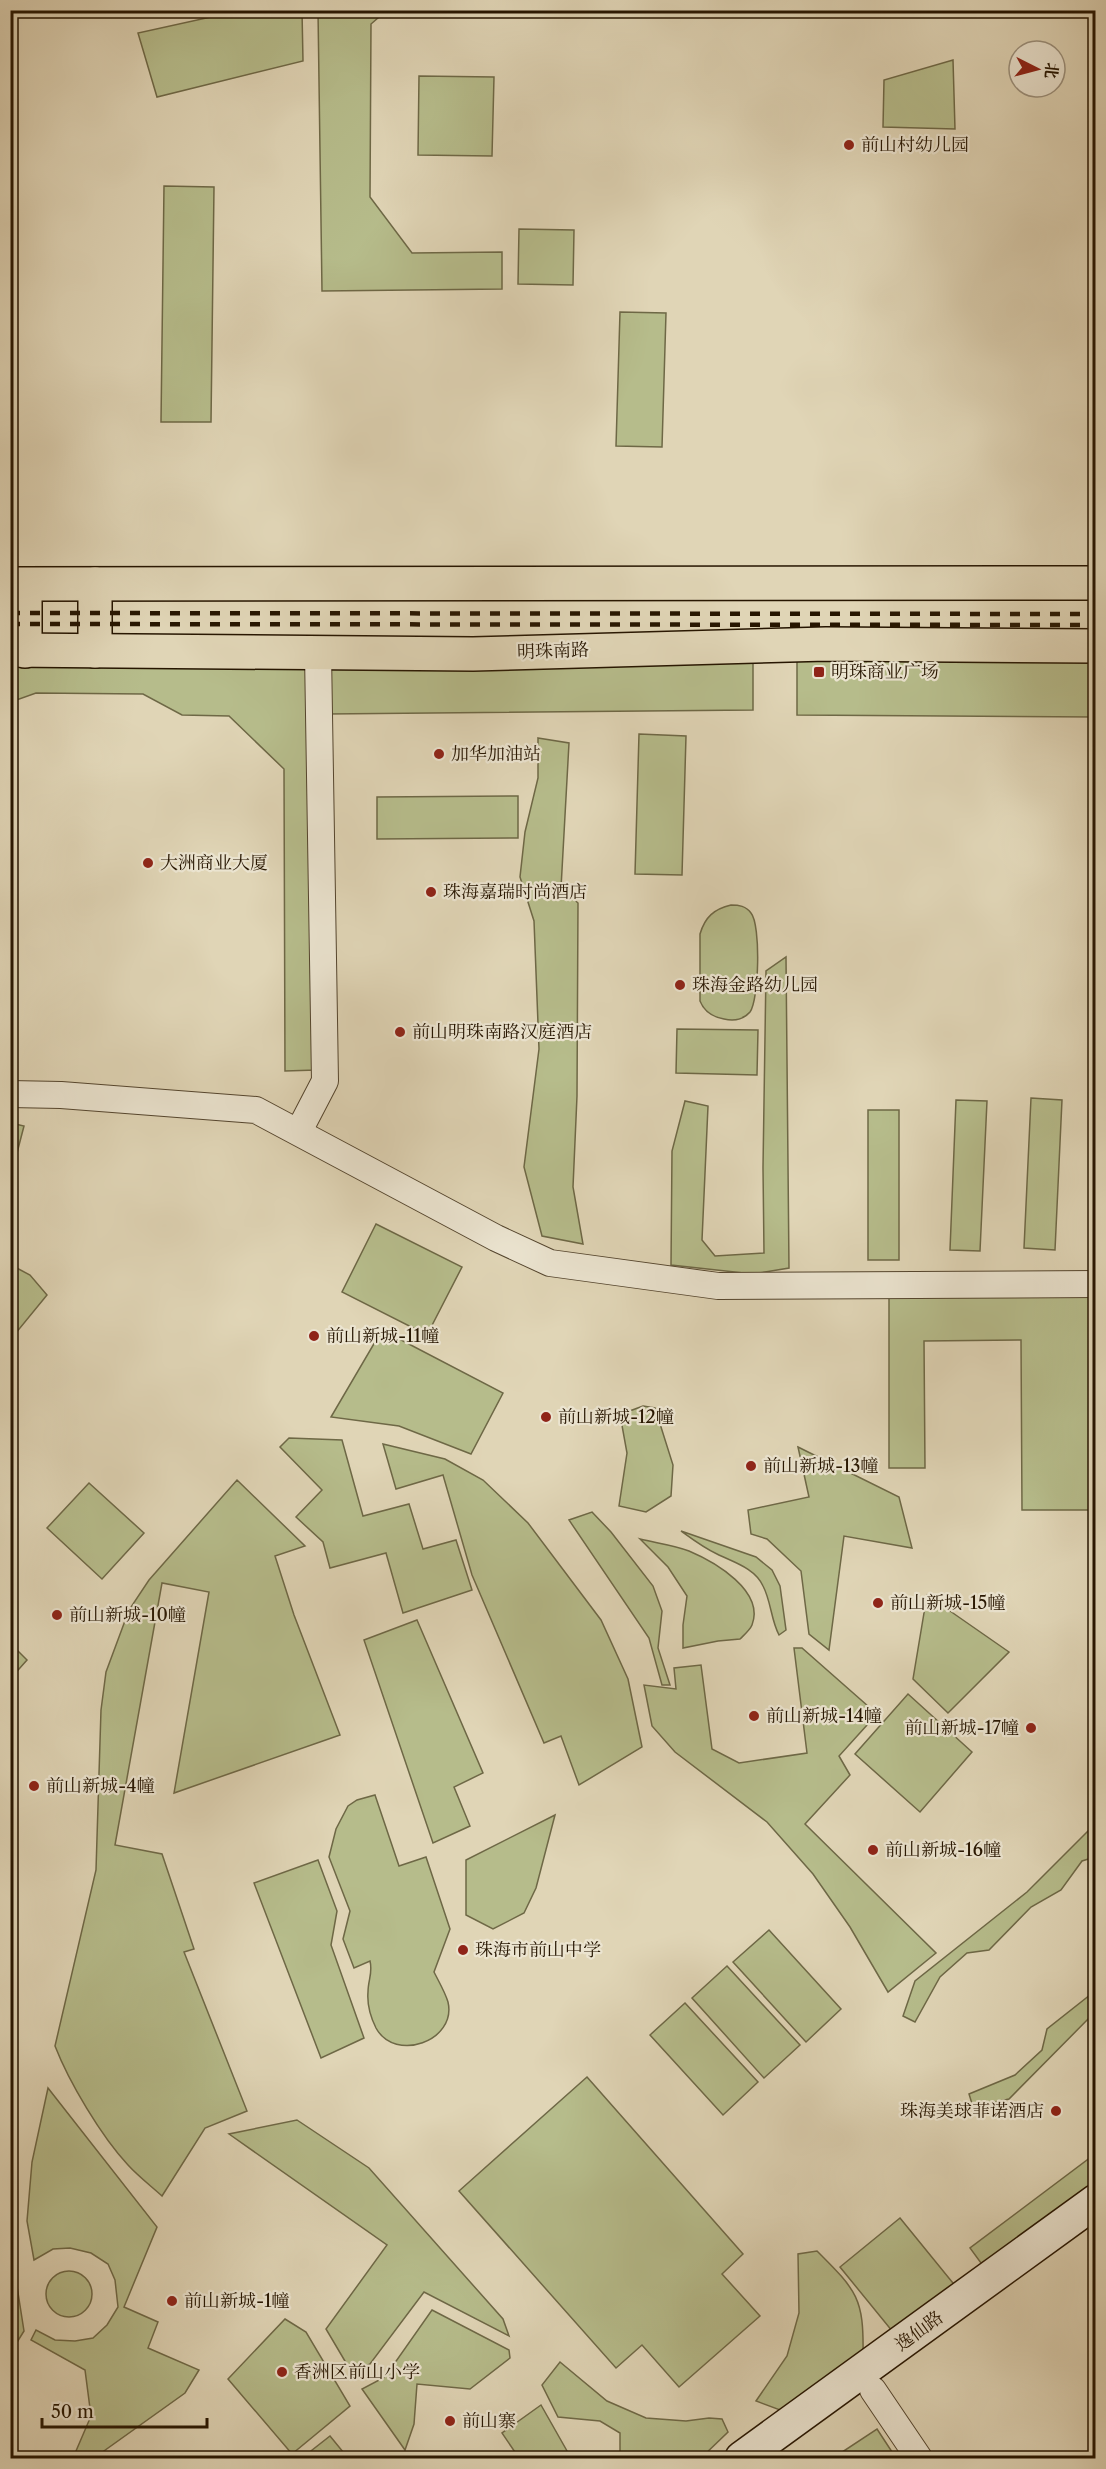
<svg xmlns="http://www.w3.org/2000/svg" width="1106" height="2469" font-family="'Libre Caslon Text','Noto Serif SC',serif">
	<rect width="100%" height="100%" fill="#e0d5b6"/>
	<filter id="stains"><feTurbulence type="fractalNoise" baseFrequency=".00333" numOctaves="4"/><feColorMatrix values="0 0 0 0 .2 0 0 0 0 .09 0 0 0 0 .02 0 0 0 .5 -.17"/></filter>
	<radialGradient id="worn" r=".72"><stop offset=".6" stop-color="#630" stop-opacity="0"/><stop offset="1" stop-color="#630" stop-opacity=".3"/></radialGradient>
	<!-- green -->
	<g fill="#b6bc8b" stroke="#6e6846" stroke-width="1.5">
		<polygon points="238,11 302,11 303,61 157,97 138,33"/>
		<polygon points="318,11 386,11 371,24 370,197 412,253 502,252 502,289 322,291"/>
		<polygon points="953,60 955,129 883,127 884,80"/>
		<polygon points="419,76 494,77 492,156 418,155"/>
		<polygon points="164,186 214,187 211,422 161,422"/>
		<polygon points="519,229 574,230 573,285 518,284"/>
		<polygon points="620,312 666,313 662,447 616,446"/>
		<polygon points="797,659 1095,662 1095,717 797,715"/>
		<polygon points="11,661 308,661 316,1070 285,1071 284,769 229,716 182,715 143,694 36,693 11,702"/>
		<polygon points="753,662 753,710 327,714 327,666"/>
		<polygon points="639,734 686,736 682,875 635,874"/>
		<polygon points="538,738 569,743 561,888 578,903 577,1096 573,1187 583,1244 542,1236 524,1167 539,1049 534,921 520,877 525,832 538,778"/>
		<polygon points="518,796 518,838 377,839 377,797"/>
		<path d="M731 905C739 905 746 906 751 913 761 925 759 1000 750 1012 743 1020 733 1021 724 1019 713 1017 704 1011 700 1001V934C705 917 714 909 731 905Z"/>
		<polygon points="786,957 789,1268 753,1274 671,1265 672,1151 685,1101 708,1106 702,1240 715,1256 764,1253 763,1168 766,971"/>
		<polygon points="677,1029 758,1030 757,1075 676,1073"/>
		<polygon points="1031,1098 1062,1100 1055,1250 1024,1248"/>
		<polygon points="956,1100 987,1101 980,1251 950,1250"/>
		<rect x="868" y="1110" width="31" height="150"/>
		<polygon points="11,1123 24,1126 11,1176 10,1123"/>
		<polygon points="376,1224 462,1267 427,1335 342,1292"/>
		<polygon points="11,1265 30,1275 47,1295 11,1339"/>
		<polygon points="1091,1296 1091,1510 1022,1510 1021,1340 924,1341 925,1468 889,1468 889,1297"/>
		<polygon points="382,1330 503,1393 471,1454 399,1426 331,1417"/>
		<polygon points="643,1406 655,1408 673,1465 671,1496 646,1512 619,1506 627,1453 621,1420 627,1412"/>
		<polygon points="289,1438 342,1440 363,1516 409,1504 423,1549 456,1540 472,1590 403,1613 386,1553 330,1568 323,1542 296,1517 322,1490 280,1447"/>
		<polygon points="383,1444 445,1459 483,1480 528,1523 601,1620 628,1679 642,1747 579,1785 561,1736 544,1743 472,1575 443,1475 396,1489"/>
		<polygon points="798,1447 899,1497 912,1548 844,1536 829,1650 809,1634 801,1571 767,1539 751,1534 748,1510 809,1497"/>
		<path d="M237 1480 305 1546 275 1556 294 1615 340 1735 174 1793 209 1592 162 1583 115 1845 162 1854 194 1949 184 1952 247 2111 205 2128 162 2196C151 2186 138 2176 128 2165 101 2136 69 2082 55 2046L96 1870 101 1710 106 1672 129 1610 149 1580Z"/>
		<polygon points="89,1483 144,1533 102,1579 47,1528"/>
		<polygon points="592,1512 611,1532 653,1586 662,1611 658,1648 670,1685 662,1685 649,1638 569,1520"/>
		<path d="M681 1531 756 1557 772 1570 780 1586 786 1630 779 1635C771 1620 771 1601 763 1586 755 1568 733 1562 717 1554 704 1548 692 1539 681 1531Z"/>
		<path d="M640 1539C656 1543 674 1545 689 1551 715 1562 765 1591 752 1625 750 1630 744 1635 740 1639L718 1641 683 1648V1625L687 1596 668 1567Z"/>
		<polygon points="927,1595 1009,1652 948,1713 913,1679"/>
		<polygon points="417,1620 483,1773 454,1787 470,1826 433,1843 364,1640"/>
		<polygon points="11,1644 27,1660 11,1678 10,1678"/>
		<polygon points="794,1648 802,1648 877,1714 839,1756 850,1775 805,1824 936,1953 888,1992 850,1927 813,1874 767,1822 675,1752 652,1726 644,1685 676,1689 674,1668 701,1665 712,1749 739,1763 807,1753"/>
		<polygon points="908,1694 972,1752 920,1812 855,1754"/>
		<path d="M375 1795 399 1866 426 1857 450 1929 434 1972C439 1982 445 1992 448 2002 457 2041 395 2063 376 2028 371 2018 367 2004 368 1992 368 1980 373 1973 370 1961L354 1968 343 1939 350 1911 329 1857 336 1829 348 1806 357 1800Z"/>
		<polygon points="555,1815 536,1888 524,1913 493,1929 466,1915 466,1860"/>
		<polygon points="1095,1824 1095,1857 1082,1861 1061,1890 1031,1907 989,1950 967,1953 940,1977 915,2022 903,2016 915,1981 1027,1892"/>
		<polygon points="318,1860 337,1911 331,1945 364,2038 321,2058 254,1883"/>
		<polygon points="769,1930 841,2009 806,2042 733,1962"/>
		<polygon points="727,1966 800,2045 764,2078 692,1998"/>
		<polygon points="1095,1991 1095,2012 1009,2099 973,2107 969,2094 1015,2075 1042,2050 1047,2029"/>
		<polygon points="685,2003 758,2082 723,2115 650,2035"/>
		<polygon points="587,2077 743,2254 722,2274 760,2316 679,2387 642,2345 616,2368 459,2191"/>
		<polygon points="48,2088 157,2227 124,2307 158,2322 148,2348 199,2370 185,2393 94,2458 73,2458 91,2416 85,2370 31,2340 36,2330 55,2340 75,2341 93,2338 107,2325 118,2307 115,2280 108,2264 91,2253 70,2248 53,2249 34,2260 27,2221 32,2162"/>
		<polygon points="297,2120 369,2168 503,2319 509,2336 424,2292 370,2364 352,2373 326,2329 387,2245 229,2134"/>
		<polygon points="1095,2154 1095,2194 989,2274 970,2248"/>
		<polygon points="900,2218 957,2288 897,2337 840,2267"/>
		<polygon points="11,2248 24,2331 11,2352 10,2352"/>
		<path d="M817 2251C857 2291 864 2298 863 2355L841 2375 780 2410 756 2401 787 2356 799 2313 798 2254Z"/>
		<circle cx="69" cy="2294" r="23"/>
		<polygon points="432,2310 509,2350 510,2358 470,2389 417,2384 414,2424 405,2450 362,2389 385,2377"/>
		<polygon points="285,2319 306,2332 350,2406 292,2454 228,2379"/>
		<polygon points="560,2362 607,2401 646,2418 686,2421 709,2418 722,2419 728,2432 701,2458 625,2458 620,2454 620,2433 600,2421 558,2417 542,2385"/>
		<polygon points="541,2405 571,2458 519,2458 502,2433"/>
		<polygon points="877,2429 896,2458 833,2458"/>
		<polygon points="330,2436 348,2458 302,2458"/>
	</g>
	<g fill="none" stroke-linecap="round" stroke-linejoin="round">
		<defs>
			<g id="street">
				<polyline points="10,1094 61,1095 256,1110 496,1238 550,1263 718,1286 1096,1284"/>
				<polyline points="299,1131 325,1081 318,653"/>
				<polyline points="873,2390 919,2458"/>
			</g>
			<polyline id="secondary" points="742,2458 1096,2201"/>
			<g id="highway">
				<polyline points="10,584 1096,583"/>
				<polyline points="95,584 95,651"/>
				<polyline points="25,585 25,651"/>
				<polyline points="10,650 473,654 826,644 1096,646"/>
			</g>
		</defs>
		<!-- street casing -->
		<use href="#street" stroke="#54452e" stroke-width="28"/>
		<!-- secondary casing -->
		<use href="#secondary" stroke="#261500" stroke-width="36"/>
		<!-- highway casing -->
		<use href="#highway" stroke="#261500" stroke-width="36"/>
		<!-- street -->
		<use href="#street" stroke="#ebe4d0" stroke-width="26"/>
		<!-- secondary -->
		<use href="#secondary" stroke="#ebe4d0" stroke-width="33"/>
		<!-- highway -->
		<use href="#highway" stroke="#e0d5b6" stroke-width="33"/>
		<!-- rail -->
		<g stroke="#261500" stroke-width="4.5" stroke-dasharray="10 10" stroke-linecap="butt">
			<polyline points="10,613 1096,614"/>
			<polyline points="10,624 1096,625"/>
		</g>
	</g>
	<!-- markers -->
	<g fill="#8f2418" stroke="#ebe4d0" stroke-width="2">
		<circle cx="849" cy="145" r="6"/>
		<rect x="813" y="666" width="12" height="12" rx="3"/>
		<circle cx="439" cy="754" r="6"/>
		<circle cx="148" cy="863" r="6"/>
		<circle cx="431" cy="892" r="6"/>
		<circle cx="680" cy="985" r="6"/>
		<circle cx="400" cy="1032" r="6"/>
		<circle cx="314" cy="1336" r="6"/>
		<circle cx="546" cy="1417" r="6"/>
		<circle cx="751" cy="1466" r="6"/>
		<circle cx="878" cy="1603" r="6"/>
		<circle cx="57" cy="1615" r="6"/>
		<circle cx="754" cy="1716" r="6"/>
		<circle cx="1031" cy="1728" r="6"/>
		<circle cx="34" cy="1786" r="6"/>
		<circle cx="873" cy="1850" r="6"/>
		<circle cx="463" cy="1950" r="6"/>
		<circle cx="1056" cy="2111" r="6"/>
		<circle cx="172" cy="2301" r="6"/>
		<circle cx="282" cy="2372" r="6"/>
		<circle cx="450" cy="2421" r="6"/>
	</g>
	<g text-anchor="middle" stroke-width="4.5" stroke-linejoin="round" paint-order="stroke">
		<!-- poi labels -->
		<g font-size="18" fill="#261500" stroke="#ebe4d0" text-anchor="start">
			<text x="861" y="151">前山村幼儿园</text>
			<text x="831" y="678">明珠商业广场</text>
			<text x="451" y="760">加华加油站</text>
			<text x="160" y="869">大洲商业大厦</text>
			<text x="443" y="898">珠海嘉瑞时尚酒店</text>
			<text x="692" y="991">珠海金路幼儿园</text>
			<text x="412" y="1038">前山明珠南路汉庭酒店</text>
			<text x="326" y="1342">前山新城-11幢</text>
			<text x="558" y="1423">前山新城-12幢</text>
			<text x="763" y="1472">前山新城-13幢</text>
			<text x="890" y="1609">前山新城-15幢</text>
			<text x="69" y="1621">前山新城-10幢</text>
			<text x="766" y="1722">前山新城-14幢</text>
			<text x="1019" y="1734" text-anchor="end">前山新城-17幢</text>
			<text x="46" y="1792">前山新城-4幢</text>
			<text x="885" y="1856">前山新城-16幢</text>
			<text x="475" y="1956">珠海市前山中学</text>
			<text x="1044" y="2117" text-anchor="end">珠海美球菲诺酒店</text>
			<text x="184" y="2307">前山新城-1幢</text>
			<text x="294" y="2378">香洲区前山小学</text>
			<text x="462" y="2427">前山寨</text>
		</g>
		<!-- street labels -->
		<g font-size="18" fill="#261500" stroke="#ebe4d0">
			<text transform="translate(553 651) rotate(-2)" y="6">明珠南路</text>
			<text transform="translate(919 2331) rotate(-36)" y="6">逸仙路</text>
		</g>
	</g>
	<!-- margin -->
	<rect width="1106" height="2469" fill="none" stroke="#e0d5b6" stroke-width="36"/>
	<rect x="12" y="12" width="1082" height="2445" fill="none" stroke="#261500" stroke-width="3"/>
	<rect x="18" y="18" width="1070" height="2433" fill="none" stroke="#261500" stroke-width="1.5"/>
	<!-- north arrow -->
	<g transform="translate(1037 69) rotate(96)"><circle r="28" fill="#ebe4d0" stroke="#9c917d" stroke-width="1.5"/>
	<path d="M0-4.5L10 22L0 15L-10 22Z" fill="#8f2418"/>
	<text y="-9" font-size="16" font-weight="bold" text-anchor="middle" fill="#261500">北</text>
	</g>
	<!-- scale -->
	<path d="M42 2418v9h165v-9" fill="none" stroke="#261500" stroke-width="3"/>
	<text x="51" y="2418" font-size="18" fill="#261500" stroke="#ebe4d0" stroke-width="4.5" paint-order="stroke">50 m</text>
	<rect width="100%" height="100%" filter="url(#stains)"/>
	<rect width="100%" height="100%" fill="url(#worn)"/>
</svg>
